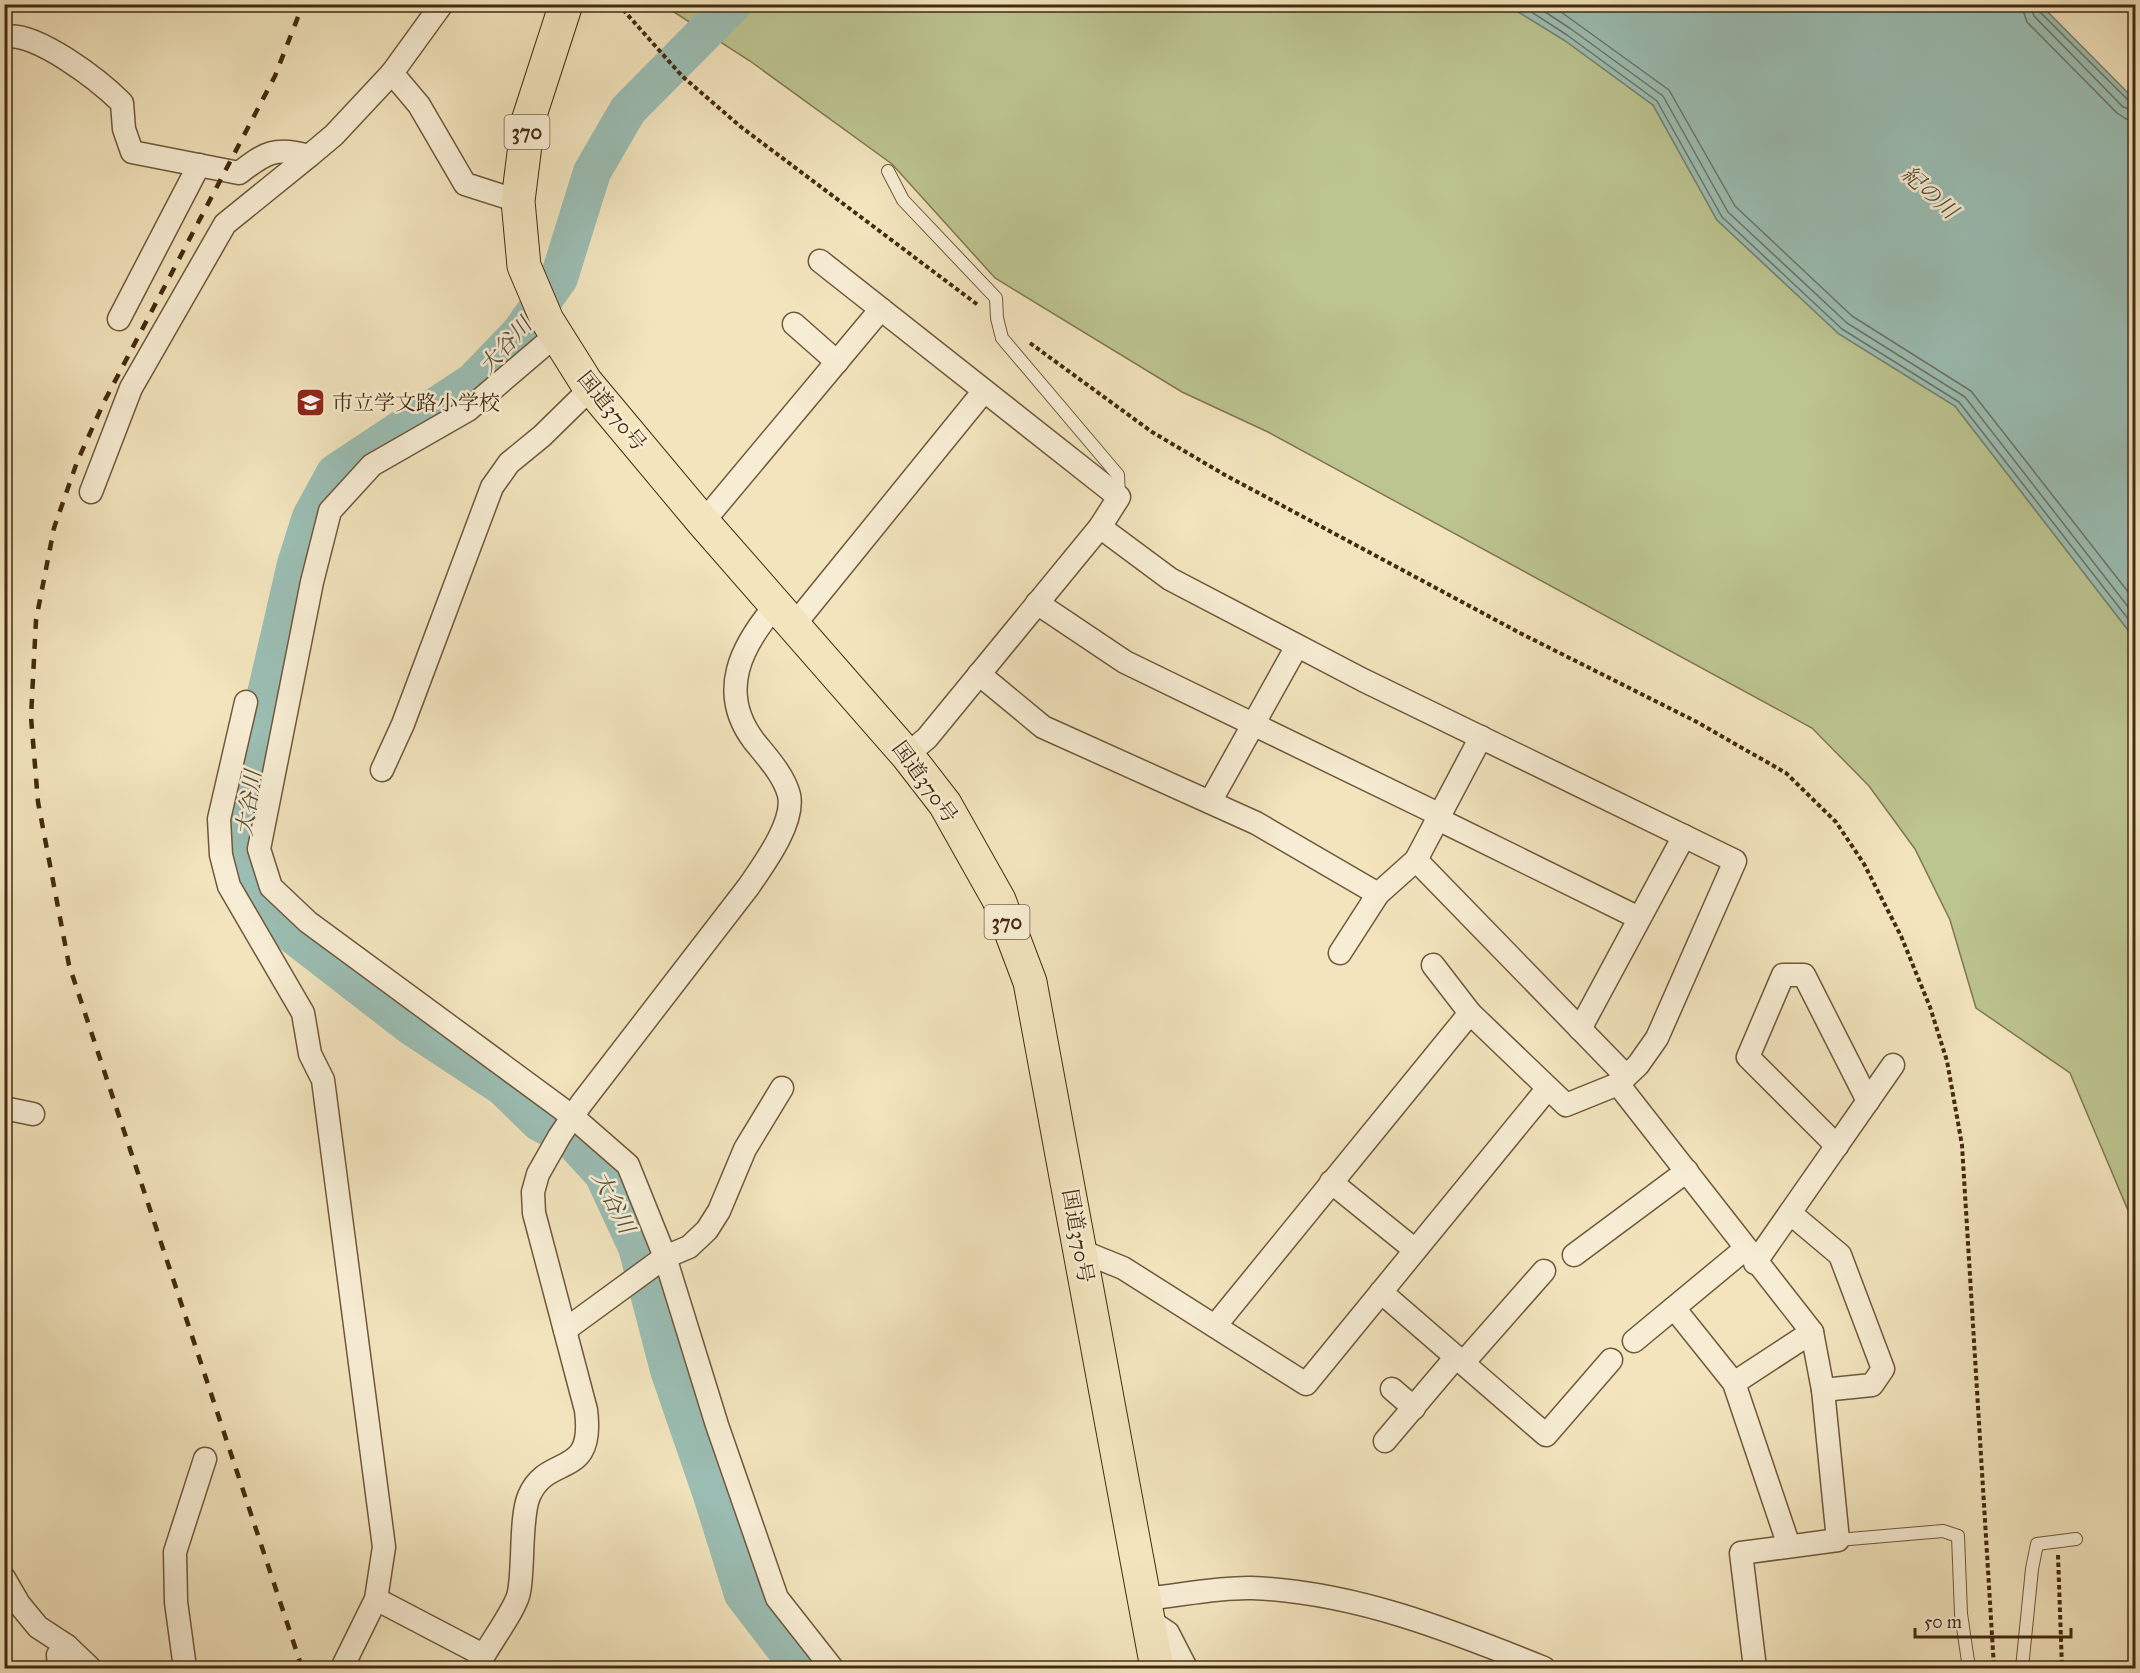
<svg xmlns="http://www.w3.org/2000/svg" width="2140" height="1673" font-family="'IM FELL Great Primer','Noto Serif JP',serif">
	<rect width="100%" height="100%" fill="#f2e4bd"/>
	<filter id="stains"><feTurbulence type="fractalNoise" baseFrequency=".00333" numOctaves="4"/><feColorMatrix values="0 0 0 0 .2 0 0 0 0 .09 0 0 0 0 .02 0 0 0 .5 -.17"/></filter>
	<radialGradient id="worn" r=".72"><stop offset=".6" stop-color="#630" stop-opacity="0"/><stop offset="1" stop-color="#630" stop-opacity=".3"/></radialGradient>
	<!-- green -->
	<polygon fill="#bcc490" stroke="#807750" stroke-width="1.5" points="663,5 1507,5 1564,40 1653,105 1717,220 1839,334 1955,406 2135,639 2135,1227 2070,1073 1976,1008 1950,920 1915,849 1869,786 1812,728 1268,432 1182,392 995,278 892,164 750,61"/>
	<!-- water -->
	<polygon fill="#9bbeb4" stroke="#788372" stroke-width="1.5" points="1507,5 2041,5 2135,100 2135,639 1955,406 1839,334 1717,220 1653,105 1564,40"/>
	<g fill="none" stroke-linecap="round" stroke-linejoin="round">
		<!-- shore -->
		<g stroke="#707462" stroke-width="1.5">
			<polyline points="1519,4 1567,35 1657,101 1722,217 1842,329 1959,402 2136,629"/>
			<polyline points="1533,4 1571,29 1663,96 1728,212 1847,323 1965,397 2136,617"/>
			<polyline points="1550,4 1669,90 1735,206 1852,316 1971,391 2136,602"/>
			<polyline points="2021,4 2027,22 2117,113 2126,119 2136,120"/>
			<polyline points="2030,4 2034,16 2123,107 2136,111"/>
			<polyline points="2037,4 2039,11 2129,101 2136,103"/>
		</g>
		<!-- river -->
		<polyline stroke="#9bbeb4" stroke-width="38" points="733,4 628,110 592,172 559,278 520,333 474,381 335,473 311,517 296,564 266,694 240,836 245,886 279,924 412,1027 503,1087 539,1122 572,1140 603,1174 637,1247 669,1370 711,1492 743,1594 800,1668"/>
		<defs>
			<g id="lane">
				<polyline points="888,171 903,200 996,298 997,318 1002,338 1118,475 1119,496"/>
				<polyline points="1838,1540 1943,1531 1958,1536 1961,1614 1969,1668"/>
				<polyline points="2022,1668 2032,1569 2037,1544 2076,1539"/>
			</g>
			<g id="street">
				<path d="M4 37C34 29 101 82 122 103L124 129 132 152 239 173C265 153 275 146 309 156L334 135 392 73 442 4"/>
				<polyline points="392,73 419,105 465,184 518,201"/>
				<polyline points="820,261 1119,497 1100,527 927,738 907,755"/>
				<polyline points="119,319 199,165"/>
				<polyline points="794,324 837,362"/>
				<polyline points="556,335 468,410 372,465 330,511 312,582 259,849 271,887 308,922 573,1117 628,1165 665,1257 717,1425 777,1598 832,1668"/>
				<polyline points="91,492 131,388 225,224 309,156"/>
				<polyline points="703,522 881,309"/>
				<polyline points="1100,527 1170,579 1363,680 1735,861 1657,1038 1638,1065 1618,1084 1566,1105 1470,1013 1433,965"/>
				<polyline points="1037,603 1125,662 1432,811 1446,823 1639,918"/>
				<polyline points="794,625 984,391"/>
				<polyline points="979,674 1043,727 1256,823 1378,894"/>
				<polyline points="246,702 219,819 221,855 229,886 303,1013 310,1054 323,1080 384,1547 376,1599 342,1668"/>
				<polyline points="382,770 403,724 492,487 509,463 542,436 591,388"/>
				<polyline points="1210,802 1297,646"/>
				<polyline points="1416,860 1626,1076"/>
				<polyline points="1340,953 1378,894 1416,860 1481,737"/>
				<polyline points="1580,1029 1684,836"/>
				<polyline points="1618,1084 1812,1332 1823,1390 1838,1540 1741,1553 1755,1668"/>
				<polyline points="4,1108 33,1114"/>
				<polyline points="1837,1146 1748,1057 1783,975 1804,975 1868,1101"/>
				<polyline points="1331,1182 1415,1250"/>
				<polyline points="1790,1213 1840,1255 1883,1369 1872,1385 1823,1390"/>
				<polyline points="1081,1251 1123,1268 1306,1384 1548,1088"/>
				<polyline points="1574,1255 1687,1171"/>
				<polyline points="1755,1263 1893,1065"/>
				<polyline points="1381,1292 1546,1435 1611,1360"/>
				<polyline points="1674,1308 1734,1383 1789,1546"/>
				<polyline points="1215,1326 1470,1013"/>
				<polyline points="565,1330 665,1257 689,1247 707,1230 719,1211 745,1149 782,1088"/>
				<polyline points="1634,1341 1745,1249"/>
				<polyline points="1463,1363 1544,1271"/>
				<polyline points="1734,1383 1812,1332"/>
				<polyline points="1392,1389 1414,1408"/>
				<polyline points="1385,1441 1456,1357"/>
				<polyline points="4,1578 19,1604 38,1627 67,1646 90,1668"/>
				<polyline points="376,1599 483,1655"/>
				<path d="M1143 1599C1178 1596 1216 1587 1252 1588 1354 1592 1450 1630 1544 1668"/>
				<polyline points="1147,1619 1168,1633 1186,1668"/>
				<polyline points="59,1668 58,1655 67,1646"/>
				<polyline points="185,1668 176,1602 175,1552 205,1459"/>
				<path d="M477 1668C486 1648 517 1608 519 1592 524 1568 520 1517 529 1496 548 1452 595 1481 586 1410L534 1213 533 1192 538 1174 559 1137 581 1104 749 886C764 864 795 822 789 795 784 775 766 756 754 741 717 692 741 646 776 605"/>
			</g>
			<polyline id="highway" points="566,4 528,121 518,201 524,266 547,320 586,382 703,522 907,755 945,804 999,900 1030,982 1157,1668"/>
		</defs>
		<!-- lane casing -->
		<use href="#lane" stroke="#70583b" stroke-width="14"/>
		<!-- street casing -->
		<use href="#street" stroke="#70583b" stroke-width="25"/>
		<!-- highway casing -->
		<use href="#highway" stroke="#442a10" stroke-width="35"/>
		<!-- path -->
		<g stroke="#442a10" stroke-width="4" stroke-dasharray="4.5 3" stroke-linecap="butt">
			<polyline points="618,4 682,76 741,127 978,305"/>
			<polyline points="1030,343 1152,432 1225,475 1520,633 1695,721 1786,773 1836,822 1864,864 1901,936 1930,1007 1947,1061 1962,1145 1994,1668"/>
			<polyline points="2058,1555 2062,1668"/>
		</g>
		<!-- lane -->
		<use href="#lane" stroke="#f7edd4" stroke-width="12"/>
		<!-- street -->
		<use href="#street" stroke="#f7edd4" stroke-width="22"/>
		<!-- highway -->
		<use href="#highway" stroke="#f2e4bd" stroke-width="33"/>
		<!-- rail -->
		<polyline stroke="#442a10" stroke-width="4.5" stroke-dasharray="10 10" stroke-linecap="butt" points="302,1668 69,965 38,802 31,717 36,620 54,528 77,462 104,402 275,76 303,4"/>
	</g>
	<!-- icons -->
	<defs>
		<symbol id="school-square" viewBox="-11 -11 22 22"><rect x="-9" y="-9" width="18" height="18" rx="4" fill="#8f2418" stroke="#f7edd4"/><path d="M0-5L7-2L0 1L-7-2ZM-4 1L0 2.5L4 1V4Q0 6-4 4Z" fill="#fff"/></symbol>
	</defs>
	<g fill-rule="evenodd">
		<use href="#school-square" x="294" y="386" width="33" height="33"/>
	</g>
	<g text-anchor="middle" stroke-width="5" stroke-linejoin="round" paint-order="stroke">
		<!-- shield labels -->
		<g fill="#f7edd4" stroke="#7a644b" stroke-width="1.5">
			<rect x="504.5" y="115" width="45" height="34" rx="4.5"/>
			<rect x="984.5" y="905" width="45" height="34" rx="4.5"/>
		</g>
		<g font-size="20" font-weight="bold" fill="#442a10">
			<text x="527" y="139">370</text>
			<text x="1007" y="929">370</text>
		</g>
		<!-- poi labels -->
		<g font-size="21" fill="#442a10" stroke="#f7edd4" text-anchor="start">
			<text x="332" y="410">市立学文路小学校</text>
		</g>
		<!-- street labels -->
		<g font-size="21" fill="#442a10" stroke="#f7edd4">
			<text transform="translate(612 411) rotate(51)" y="7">国道370号</text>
			<text transform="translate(925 782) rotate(54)" y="7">国道370号</text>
			<text transform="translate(1078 1236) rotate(80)" y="7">国道370号</text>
		</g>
		<!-- water labels -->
		<g font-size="22" font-style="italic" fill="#5a4f39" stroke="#f7edd4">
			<text transform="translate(1930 192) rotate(42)" y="8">紀の川</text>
			<text transform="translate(505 345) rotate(-48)" y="8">大谷川</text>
			<text transform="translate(248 803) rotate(-82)" y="8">大谷川</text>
			<text transform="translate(614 1202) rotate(63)" y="8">大谷川</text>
		</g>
	</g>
	<!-- margin -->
	<rect width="2140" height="1673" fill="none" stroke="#f2e4bd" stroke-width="24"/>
	<rect x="6" y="6" width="2128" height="1661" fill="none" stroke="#442a10" stroke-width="3"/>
	<rect x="12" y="12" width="2116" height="1649" fill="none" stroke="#442a10" stroke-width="1.5"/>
	<!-- scale -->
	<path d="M1915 1628v9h156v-9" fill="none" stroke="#442a10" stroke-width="3"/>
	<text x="1924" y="1628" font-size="18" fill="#442a10" stroke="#f7edd4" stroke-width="4.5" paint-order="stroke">50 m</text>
	<rect width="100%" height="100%" filter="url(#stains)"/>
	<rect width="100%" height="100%" fill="url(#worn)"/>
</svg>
